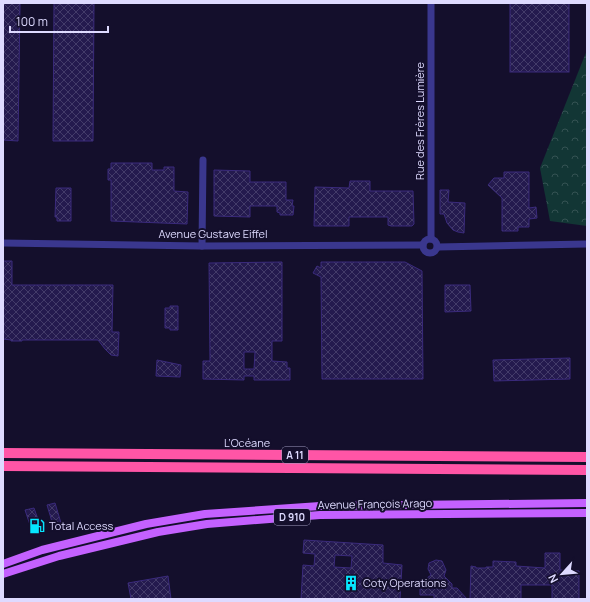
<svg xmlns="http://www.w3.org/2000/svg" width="590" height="602" font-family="Manrope,sans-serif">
	<defs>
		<pattern id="forest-crowns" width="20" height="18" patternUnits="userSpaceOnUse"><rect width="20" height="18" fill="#123635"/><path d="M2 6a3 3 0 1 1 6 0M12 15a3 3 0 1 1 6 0" fill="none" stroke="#345253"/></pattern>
		<pattern id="building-cross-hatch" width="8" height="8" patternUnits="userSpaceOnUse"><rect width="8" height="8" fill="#241a4e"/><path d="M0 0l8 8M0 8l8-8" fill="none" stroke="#433b69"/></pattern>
	</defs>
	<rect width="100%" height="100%" fill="#140f2c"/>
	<!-- forest -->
	<polygon fill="url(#forest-crowns)" points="587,50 587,226 550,221 540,168"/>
	<!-- building -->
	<g fill="url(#building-cross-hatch)" stroke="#3a2a7c" fill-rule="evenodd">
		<polygon points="3,3 20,3 18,141 3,140"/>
		<polygon points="54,3 94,3 93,141 53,141"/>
		<rect x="510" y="3" width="59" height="69"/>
		<polygon points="111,163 152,163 152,170 164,170 164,167 174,167 174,191 188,192 187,224 111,221 111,180 108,180 108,169 111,169"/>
		<polygon points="214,170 250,171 250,182 286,182 286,200 293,200 292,206 294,206 293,215 280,215 280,213 277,212 277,206 250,206 250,217 214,216"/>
		<polygon points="504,172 529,172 529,208 536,207 537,218 529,219 529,227 518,227 518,231 502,231 502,198 488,185 494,178 504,178"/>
		<polygon points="350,181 370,181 370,191 413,191 414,224 412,226 391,226 388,225 388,217 349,217 349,226 314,226 315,187 349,188"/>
		<polygon points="56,188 71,188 71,221 57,221 57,217 55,217"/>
		<polygon points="440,190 449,190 448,202 465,203 464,233 458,232 453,230 447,223 444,214 440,214"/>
		<polygon points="3,261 12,261 12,285 113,285 112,332 119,332 118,356 111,355 105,349 98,340 22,340 22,341 11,341 11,340 3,339"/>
		<path d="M282 262V341H272V361L287 362V368H290V380H254V376H244V380L203 379V361H210L209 263ZM244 352H255L254 369H244Z"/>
		<polygon points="321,262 405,262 422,271 423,379 322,379 321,277 313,273 317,266 321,268"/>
		<polygon points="445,285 470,285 471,311 445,312"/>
		<polygon points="170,306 178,306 178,330 170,330 170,328 165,328 165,308 170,308"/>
		<polygon points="570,358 570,379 494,381 493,360"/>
		<polygon points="157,360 181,365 180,377 156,376"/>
		<polygon points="55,503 61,523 53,525 47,505"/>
		<polygon points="34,508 41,528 32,531 25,510"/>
		<path d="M304 540 383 545V563L402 565 400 599H301L303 565 314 566 315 554 303 553ZM335 555 352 556 351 568 334 567Z"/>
		<polygon points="545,553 560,553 560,570 579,571 579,599 552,599 552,585 521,585 521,599 470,599 471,566 476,567 476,568 486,568 486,567 493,567 493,561 516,562 516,566 545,568"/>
		<polygon points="436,560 442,561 446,570 444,576 452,584 452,588 457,588 467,599 434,599 434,595 420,595 420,583 427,583 427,578 431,575 428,569 429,563"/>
		<polygon points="168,576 171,599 131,599 128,583"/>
	</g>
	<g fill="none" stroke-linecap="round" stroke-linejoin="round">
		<!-- minor -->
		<g stroke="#3a378e" stroke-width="7">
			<circle cx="430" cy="246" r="7"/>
			<polyline points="431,239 431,3"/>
			<polyline points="3,243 202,246 423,245"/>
			<polyline points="202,246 203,160"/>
			<polyline points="438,247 587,244"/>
		</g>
		<!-- major -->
		<g stroke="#c461ff" stroke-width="8">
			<polyline points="3,564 42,550 146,524 205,514 320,506 587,503"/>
			<polyline points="3,574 59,556 158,532 207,524 320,515 587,513"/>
		</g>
		<!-- highway -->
		<g stroke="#ff55a6" stroke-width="10">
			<polyline points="3,453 587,457"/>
			<polyline points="3,466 587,470"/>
		</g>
	</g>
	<!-- icons -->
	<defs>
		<symbol id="fuel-bare" viewBox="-9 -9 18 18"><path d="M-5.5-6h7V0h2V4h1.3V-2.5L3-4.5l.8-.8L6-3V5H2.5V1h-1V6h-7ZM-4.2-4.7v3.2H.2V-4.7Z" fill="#06e6ff" stroke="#140f2c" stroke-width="2.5" paint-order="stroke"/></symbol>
		<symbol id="building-bare" viewBox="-9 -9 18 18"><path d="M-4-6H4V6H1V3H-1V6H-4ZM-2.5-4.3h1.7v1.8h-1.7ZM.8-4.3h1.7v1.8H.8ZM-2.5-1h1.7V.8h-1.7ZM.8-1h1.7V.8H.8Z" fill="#06e6ff" stroke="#140f2c" stroke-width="2.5" paint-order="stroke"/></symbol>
	</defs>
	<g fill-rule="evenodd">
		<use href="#fuel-bare" x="26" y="515" width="22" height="22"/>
		<use href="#building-bare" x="340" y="572" width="22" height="22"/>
	</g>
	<g text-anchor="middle" stroke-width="4" stroke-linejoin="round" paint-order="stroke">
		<!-- shield labels -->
		<g fill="#140f2c" stroke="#a19dc0" stroke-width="1">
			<rect x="282" y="447" width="26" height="16" rx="3"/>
			<rect x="274" y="509" width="36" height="16" rx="3"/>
		</g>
		<g font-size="10" font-weight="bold" fill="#dedaff">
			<text x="295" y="459">A 11</text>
			<text x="292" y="521">D 910</text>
		</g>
		<!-- street labels -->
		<g font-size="11" fill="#dedaff" stroke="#140f2c">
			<text transform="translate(420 121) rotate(-90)" y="4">Rue des Frères Lumière</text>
			<text x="213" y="238">Avenue Gustave Eiffel</text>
			<text x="247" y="447">L’Océane</text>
			<text transform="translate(375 504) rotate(-1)" y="4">Avenue François Arago</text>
		</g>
		<!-- poi labels -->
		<g font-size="11" fill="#dedaff" stroke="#140f2c" text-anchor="start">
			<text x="49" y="530">Total Access</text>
			<text x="363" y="587">Coty Operations</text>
		</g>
	</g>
	<!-- border -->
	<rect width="590" height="602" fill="none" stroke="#dedaff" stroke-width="8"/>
	<!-- north arrow -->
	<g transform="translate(562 574) rotate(243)" stroke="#140f2c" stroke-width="3" paint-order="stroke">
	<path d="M0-3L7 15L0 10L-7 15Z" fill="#dedaff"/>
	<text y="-6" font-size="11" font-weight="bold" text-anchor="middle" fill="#dedaff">N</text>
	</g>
	<!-- scale -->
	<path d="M10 26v6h98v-6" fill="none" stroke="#dedaff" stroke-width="2"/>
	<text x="16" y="26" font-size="12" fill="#dedaff" stroke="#140f2c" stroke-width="3" paint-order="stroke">100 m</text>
</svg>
